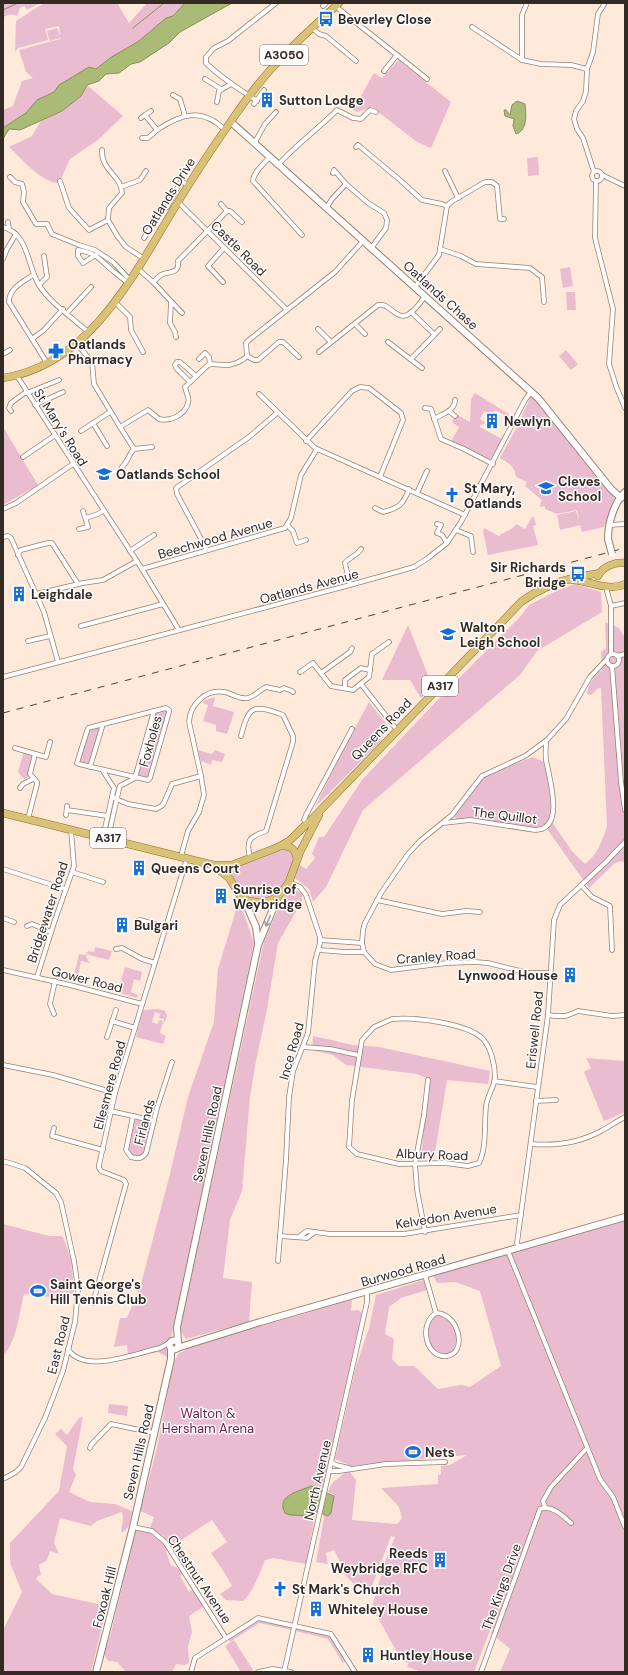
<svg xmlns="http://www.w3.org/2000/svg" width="628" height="1675" font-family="'DM Sans',sans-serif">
	<rect width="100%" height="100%" fill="#ffe9db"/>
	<!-- green -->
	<g fill="#eabccf">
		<polygon points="3,3 40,3 27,10 24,6 20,8 17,16 12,14 3,17"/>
		<polygon points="44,3 117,3 129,23 147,3 185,3 173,16 166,18 139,41 110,58 96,69 89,67 59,85 54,92 37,100 26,113 3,128 3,110 13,106 22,81 33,78 26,72 19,50 60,39 61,40 60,38 50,41 47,31 57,28 60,36 59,26 45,29 48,40 18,48 15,52 16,21"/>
		<polygon points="398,60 451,102 431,148 417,142 372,107 357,112 353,110 374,73 382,78"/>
		<path d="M87 85 123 116 99 139 70 159 59 183C42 183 21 158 9 147L32 136 41 121 62 111 81 96Z"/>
		<polygon points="538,157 539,175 528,176 527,158"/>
		<polygon points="570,267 573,286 563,288 560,269"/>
		<polygon points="566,292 575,292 576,310 567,310"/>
		<polygon points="566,350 578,364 571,370 559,356"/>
		<polygon points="475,393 513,417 512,419 495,410 492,415 484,411 480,419 485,422 484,425 481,424 480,427 502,439 492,458 489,459 466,447 451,442 459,427 452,422 456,414 470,422 471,399"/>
		<path d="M533 397 557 422 613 496 615 500 609 513 604 527 582 532 580 525 560 530 557 515 576 511 579 520 577 510 557 514 545 509V506L540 507V505L542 500 525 486 527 482 516 477C515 466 508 463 500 458L518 425 530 398Z"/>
		<polygon points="3,427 38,485 3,505"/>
		<path d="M532 517H534L536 525 533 526 538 545 488 555 483 531 484 528 499 536C504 531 512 531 516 524L525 529Z"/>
		<polygon points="575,584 601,592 602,612 537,651 520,675 363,810 326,887 313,902 309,889 295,878 298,864 306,869 315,858 312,854 319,837 324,837 362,780 448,689 519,618 529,605 560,589"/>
		<path d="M605 622 619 628 625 638V863L621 861 615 863 589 888 547 829H535L464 819 456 820 454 814 483 776 533 757 544 762 552 807 550 816 554 825 572 851 585 864C598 854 602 841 607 826L601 688 597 689 591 695 587 694C588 684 594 676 602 670L601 652 606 648Z"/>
		<polygon points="408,625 433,688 421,698 410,680 382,680"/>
		<polygon points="215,697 213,706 234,712 227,734 216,731 216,725 203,721 208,705 203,703 203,701"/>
		<polygon points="369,702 388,726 380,742 315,807 343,750"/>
		<polygon points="166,710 168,712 151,776 146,779 138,777 155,712"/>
		<polygon points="100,727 89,765 79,762 90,729"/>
		<polygon points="198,750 212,754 215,750 225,754 222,762 212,760 211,765 201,761"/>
		<polygon points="24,751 35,754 30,774 25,780 18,772"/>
		<path d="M283 848 288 849 293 852C299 876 265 917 239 888 236 884 232 880 230 875L233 867 261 858Z"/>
		<polygon points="288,887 302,893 302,901 278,943 267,1009 255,1066 250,1097 242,1191 230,1220 223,1278 252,1282 249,1322 186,1339 180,1330 264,941"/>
		<polygon points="239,900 254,943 167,1357 158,1352 128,1359 127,1345 114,1347 120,1318 127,1318 141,1284 170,1174 188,1097 214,1022 218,969"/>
		<polygon points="95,947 112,951 109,960 89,955 87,953 86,957 90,963 81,961 77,980 73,979 79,954 85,955 88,951 94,952"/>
		<polygon points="125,967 142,972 140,981 134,979 131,992 138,995 137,998 113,991 114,987 119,988"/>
		<polygon points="158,1009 165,1011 167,1016 163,1026 164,1019 159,1018 160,1014 155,1012 152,1022 158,1024 159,1020 163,1021 160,1033 166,1036 163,1044 136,1037 143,1010"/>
		<polygon points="313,1036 353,1045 379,1047 490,1071 488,1084 447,1080 434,1158 421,1156 429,1079 417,1074 346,1065 333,1055 312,1050"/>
		<polygon points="586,1058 625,1061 625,1112 604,1121 584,1072 591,1068"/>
		<polygon points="133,1116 154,1121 146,1153 135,1159 127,1153"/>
		<polygon points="625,1219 625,1672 500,1672 510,1649 491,1633 502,1599 474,1672 423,1672 407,1667 409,1663 402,1661 372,1607 385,1562 395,1537 391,1536 370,1591 358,1588 340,1570 342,1566 334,1550 326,1553 328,1564 316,1562 324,1518 323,1515 333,1494 328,1492 332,1483 346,1472 350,1472 356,1480 352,1520 395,1524 398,1523 402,1518 399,1507 381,1488 438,1484 438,1475 441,1474 441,1466 450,1465 467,1455 351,1466 335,1459 356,1366 369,1328 376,1295 424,1280 427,1290 401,1298 389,1307 385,1334 394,1339 392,1359 399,1366 414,1366 438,1389 461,1385 470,1387 501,1366 480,1291 455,1282 437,1283 433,1275"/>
		<path d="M3 1224 49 1236H60L63 1237 71 1259 74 1294 45 1297 24 1294C19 1314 17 1341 3 1356Z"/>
		<path d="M352 1299 351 1311 358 1310 362 1313 323 1486 321 1491 311 1486 286 1498 284 1510 312 1514 316 1511 306 1564 273 1558 265 1560C260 1572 253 1593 243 1601L226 1600 220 1594 232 1586 224 1572 211 1553 227 1542 212 1520 172 1546 162 1535 150 1528 154 1517 140 1511 156 1452 173 1365 178 1354 189 1348 256 1327 303 1314Z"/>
		<path d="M438 1315C456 1316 462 1342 450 1354 427 1358 419 1322 438 1315Z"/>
		<polygon points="109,1404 128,1406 127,1416 108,1413"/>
		<polygon points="83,1417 73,1469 76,1475 69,1492 90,1502 115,1504 132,1511 129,1526 123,1532 121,1532 123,1518 122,1512 97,1521 91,1526 60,1518 54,1543 59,1554 50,1551 47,1560 39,1565 41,1575 38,1576 36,1579 52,1594 107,1606 91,1672 3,1672 3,1630 22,1592 10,1563 10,1543 59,1491 67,1446 55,1434 61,1429 67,1435 79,1418"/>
		<polygon points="136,1530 149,1532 166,1546 168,1549 166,1552 171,1565 178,1568 183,1574 180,1576 189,1592 193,1589 203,1607 189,1616 192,1632 188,1646 189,1663 185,1665 176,1664 172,1672 126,1672 117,1662 108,1661 104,1654 111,1633"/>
		<polygon points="258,1619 292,1627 292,1630 259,1623 230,1642 228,1639"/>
		<polygon points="296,1628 330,1635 346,1661 343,1663 328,1639 295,1631"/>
		<polygon points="234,1640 253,1670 249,1672 241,1672 225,1646"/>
	</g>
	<!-- water -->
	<g fill="#aabb75" stroke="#87905d">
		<polygon points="185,3 232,3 180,32 169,43 140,62 131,64 119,73 106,74 99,81 87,85 81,96 62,111 20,130 9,129 3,139 3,128 26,113 37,100 54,92 59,85 89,67 96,69 110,58 139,41 166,18 173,16"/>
		<path d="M517 101 525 104C526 114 528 130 516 134L513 126 514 119 505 116 504 110H506L510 115 512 105Z"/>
		<path d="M311 1486 317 1487 320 1490 334 1496 331 1513 328 1516C319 1513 319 1508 309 1516L290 1515 285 1513C275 1495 301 1491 311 1486Z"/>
	</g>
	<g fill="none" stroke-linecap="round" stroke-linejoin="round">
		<!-- stream -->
		<g stroke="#87905d" stroke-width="1">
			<polyline points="3,10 18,3"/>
			<polyline points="133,28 164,3"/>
		</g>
		<defs>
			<g id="street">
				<polyline points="323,6 326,3"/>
				<polyline points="335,6 397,55"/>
				<polyline points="472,27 522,60 541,64 571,65 587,69"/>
				<polyline points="312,28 319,34 326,36 356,61"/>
				<polyline points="522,60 522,15 527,3"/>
				<polyline points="384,71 397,55 427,79"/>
				<polyline points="205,79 221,89"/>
				<polyline points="173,95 180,99 185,116"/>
				<path d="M257 101C239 89 221 78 206 63V57L214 48 228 41 276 3"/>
				<polyline points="217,102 219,91 231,84"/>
				<polyline points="254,104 264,90"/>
				<polyline points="145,115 151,111"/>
				<path d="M141 118 145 115 157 130C181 114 202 107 225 130"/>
				<polyline points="142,138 148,138 157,130"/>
				<polyline points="255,142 265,124 276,112"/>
				<polyline points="356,147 358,145 400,180 422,200 442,204 447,206"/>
				<path d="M102 150C101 171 122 176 122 193L109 208 108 220 118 237 126 247 143 258"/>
				<path d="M270 156C265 163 253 172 253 181L302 235"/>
				<path d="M279 164C297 144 318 129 337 110L353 118 361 119 370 110 376 112"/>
				<polyline points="445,171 458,198"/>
				<circle cx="597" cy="176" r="5"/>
				<polyline points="594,172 583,138 577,129 574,119 576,111 583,101 586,91 587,69 593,52 598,14 605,3"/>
				<polyline points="602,175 625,186"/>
				<polyline points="10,177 15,182 22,184 24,192 23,202 36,224 47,224 52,234 79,245 95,250 113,262 130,280"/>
				<polyline points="60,181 69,208 89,230 108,220"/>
				<polyline points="596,181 595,238 613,309 609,364 616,386 625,408"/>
				<polyline points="346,184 368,203 384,213 387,220 386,228 372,247"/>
				<polyline points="121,187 140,180 146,171"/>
				<polyline points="178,202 286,309"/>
				<polyline points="221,204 227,211"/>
				<polyline points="167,207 181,181 188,185"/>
				<polyline points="327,207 332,199 346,184 334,170 333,173"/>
				<polyline points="8,222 9,229"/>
				<path d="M3 227C29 234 27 266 39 285 49 302 73 318 88 332"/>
				<polyline points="144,238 153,223"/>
				<polyline points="440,249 461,256 476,264 530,268 542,277 544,302"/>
				<path d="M96 255 83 263 78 256V250C97 253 99 259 113 271 118 275 123 279 128 283"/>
				<polyline points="3,259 7,249 16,234"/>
				<polyline points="137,268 153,282 182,313"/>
				<path d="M33 275C23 282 9 288 9 302L47 363"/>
				<path d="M153 282C156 280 158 277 161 275 167 271 180 275 178 261L227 211H230L242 222"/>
				<polyline points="223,282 208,266 224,248"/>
				<polyline points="39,285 47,277 44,256"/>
				<polyline points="415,287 439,255 447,206 451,202 485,182 492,182 497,186 500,219 504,219"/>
				<polyline points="115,302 130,317 131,330 143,352"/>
				<polyline points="171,302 170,323 175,332 176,337"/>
				<polyline points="411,312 434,334"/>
				<polyline points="67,313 91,287"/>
				<polyline points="355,324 365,334"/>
				<polyline points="318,329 331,342"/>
				<polyline points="32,339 44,330 63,309"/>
				<polyline points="388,342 422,368"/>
				<path d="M76 343 92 362 94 384 120 427 148 410 159 419C170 422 185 415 188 403 190 398 186 393 185 387L208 365C214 363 218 365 224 365 231 366 243 361 247 356"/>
				<path d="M319 352 378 305C389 302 396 320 407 315 414 312 421 302 425 296"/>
				<polyline points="3,354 10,350"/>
				<polyline points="247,356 246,343 249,340 335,272 364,240"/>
				<polyline points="247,356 254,360 258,360 279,342 283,342 299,357"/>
				<polyline points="199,359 205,353 209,357 210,364"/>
				<polyline points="411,359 440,329"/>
				<polyline points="17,376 142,569 179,630"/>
				<polyline points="190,382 176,368 175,365 177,362 180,362 196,376"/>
				<polyline points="27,393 59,380"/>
				<polyline points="259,394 315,448 465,515"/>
				<polyline points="35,405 63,392"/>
				<polyline points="425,408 431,409 441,439 464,449 493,464"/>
				<polyline points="11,411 9,408 11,403 26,392"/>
				<polyline points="449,411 455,416"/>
				<path d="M434 419C442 414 455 411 455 400"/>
				<polyline points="93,423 107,446"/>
				<polyline points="120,427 134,449"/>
				<polyline points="81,431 110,412"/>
				<polyline points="306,441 352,391 360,387 369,388 401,413 403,420 380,477"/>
				<polyline points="23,457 54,436"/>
				<path d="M122 467C128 462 128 455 134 449L152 447"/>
				<polyline points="417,493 427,471"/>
				<path d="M375 508 383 512C399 508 403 505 409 489"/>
				<polyline points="3,509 16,503 73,464"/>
				<polyline points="86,518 98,514 103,511"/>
				<polyline points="437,524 441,525 437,533 442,535 447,543"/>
				<polyline points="287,525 293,531 297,543 306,540"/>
				<polyline points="610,525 625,524"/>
				<polyline points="79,529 88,527 83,511"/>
				<polyline points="456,530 471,536 473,552"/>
				<polyline points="3,537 8,536 11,538 44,612 58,662"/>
				<polyline points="207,550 177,494 176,488 249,437 277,413"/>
				<polyline points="130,551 154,535"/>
				<polyline points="18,555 19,552 21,550 48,543 52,543 78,584"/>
				<polyline points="142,569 285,528 291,518 301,475 317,449"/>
				<path d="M350 585 345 563C349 557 357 556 361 549"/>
				<polyline points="606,587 611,606 611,654"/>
				<polyline points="36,594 83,583 103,580 137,561"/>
				<polyline points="611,606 625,603"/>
				<polyline points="81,626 163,604"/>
				<polyline points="28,641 50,636"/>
				<circle cx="613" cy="660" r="6"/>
				<polyline points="617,656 625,654"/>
				<polyline points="612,666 621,782 625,810"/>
				<polyline points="300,672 313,663 331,686 353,690 369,677 372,654 389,642"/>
				<polyline points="321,673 350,652 352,648"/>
				<polyline points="3,677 350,585 414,567 428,558 447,543 461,522 525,400 531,392"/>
				<polyline points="361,684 397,730"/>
				<polyline points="345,688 345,680 361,668 370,670"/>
				<polygon points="166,708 169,710 169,712 150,778 148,780 79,764 77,763 88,728"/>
				<path d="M241 736C249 705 253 704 283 715L293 736V742L266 831C248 837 246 841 250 858"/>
				<polyline points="15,748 46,757 50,742"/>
				<polyline points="90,767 103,724"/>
				<polyline points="20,788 23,784 33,779"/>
				<polyline points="112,797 128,804 156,809 163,805 172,784 201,776"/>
				<polyline points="67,810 108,816"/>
				<polyline points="66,815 67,806"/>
				<polyline points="28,819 37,784 37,782 30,774 35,754"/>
				<polyline points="307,823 304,820 306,815 352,729"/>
				<path d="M443 823 470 820 535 830C566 830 549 778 546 760 545 754 546 747 546 741"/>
				<polyline points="103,837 114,788 103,771"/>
				<polyline points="108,838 119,789 120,786 135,778 154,711"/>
				<path d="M181 856 188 831 199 812 204 795 201 776 189 722C190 705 205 689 224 692 231 693 240 700 248 698 255 696 260 690 266 687L280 690 284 688 292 691 293 692"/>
				<polyline points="3,869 65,889"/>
				<polyline points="72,872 103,882"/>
				<polyline points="581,885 592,897 610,906 612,950"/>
				<polyline points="377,900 442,914 466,911 480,912"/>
				<polyline points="3,918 14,922"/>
				<polyline points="137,921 140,920 165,927"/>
				<polyline points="27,926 32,924 51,932"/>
				<polyline points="320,940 362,943"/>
				<polyline points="116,949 122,948 142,959 155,963"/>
				<polyline points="319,950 345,952 364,952"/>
				<polyline points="3,970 70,985 142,1004"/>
				<polyline points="549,973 528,973 488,963 475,962 447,963 391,970 375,964 364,952 362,943 363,930 365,923 381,893 408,854 420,841 452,815 482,776 525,756 547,740 566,719 590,677 607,659"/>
				<polyline points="37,977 54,923 74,866 71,830"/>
				<polyline points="54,1014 50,1004 55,981"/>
				<polyline points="548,1015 555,1016 566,1016 578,1011 612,1016 625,1015"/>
				<path d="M392 1019C414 1017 467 1023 483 1039 491 1048 495 1065 495 1077 495 1086 487 1096 486 1106 484 1124 487 1147 479 1163L468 1166 445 1163 399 1164 357 1154 349 1147 352 1100 362 1040 374 1027Z"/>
				<polyline points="112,1021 135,1028"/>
				<polyline points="107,1037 116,1010"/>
				<polyline points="303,1047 330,1049 358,1055"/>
				<polyline points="3,1065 53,1075 115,1093"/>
				<polyline points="494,1081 537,1087"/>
				<polyline points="536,1101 556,1100"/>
				<path d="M110 1111 133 1116 126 1150 131 1157C138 1159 142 1159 146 1153L157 1108 172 1062"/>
				<polyline points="133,1116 154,1121"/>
				<polyline points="54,1128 52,1136 103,1150"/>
				<path d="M531 1144C554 1146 579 1143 601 1131 609 1127 617 1121 625 1117"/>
				<polyline points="3,1161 25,1168 56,1193 61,1202 74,1261 78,1289 75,1322 63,1371 45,1418 21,1467 16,1472 3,1479"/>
				<polyline points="425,1232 417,1190 415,1164 424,1115 428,1080"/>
				<polyline points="280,1236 307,1238 315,1232"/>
				<polyline points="300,1236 307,1231 330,1234 404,1234 521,1215"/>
				<polyline points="519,1248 517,1243 519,1228 548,1015 554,920 560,905 606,862 625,842"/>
				<polyline points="508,1251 600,1479 613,1497 625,1527"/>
				<polyline points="278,1261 286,1160 289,1097 293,1071 308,1033 315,961 320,943 320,937 306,895 300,887 289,882"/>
				<path d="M425 1275 436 1313C459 1313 468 1353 447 1356 426 1359 418 1324 436 1313"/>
				<polyline points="93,1303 126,1184 124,1180 101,1171 99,1168 99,1165 115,1093 187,858"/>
				<path d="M68 1349C84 1375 136 1353 160 1348L169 1343"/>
				<polyline points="90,1448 91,1445 111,1424 154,1433"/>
				<polyline points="331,1462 336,1465 349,1468"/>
				<polyline points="329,1471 339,1471 386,1464 445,1462"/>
				<polyline points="545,1507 543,1501 551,1487 587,1448"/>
				<polyline points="133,1527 152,1531 165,1542 226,1638"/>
				<polyline points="191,1672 195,1658 258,1618 331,1634 355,1672"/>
				<polyline points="258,1672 273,1669 291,1672"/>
				<polyline points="284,1672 367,1302 367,1292"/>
				<path d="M481 1672 540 1509C552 1505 562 1515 571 1523"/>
			</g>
			<g id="secondary">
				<polyline points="231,122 538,398 611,489 621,498"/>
				<path d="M608 539C608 523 614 503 625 492"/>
				<polyline points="244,899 256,927 258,943"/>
				<circle cx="174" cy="1345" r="4.5"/>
				<polyline points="178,1342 177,1327 258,945 278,897"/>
				<polyline points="177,1348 260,1322 625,1217"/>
				<polyline points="96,1672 133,1527 171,1359 171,1349"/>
			</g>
			<g id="primary">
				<path d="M3 378C90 365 134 274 175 207 194 175 215 144 236 114 248 97 261 79 276 64 295 42 318 23 339 3"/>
				<path d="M598 576C603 566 615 562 625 563"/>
				<path d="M573 580C590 581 608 592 625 584"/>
				<path d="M3 813 213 865H232L276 848 289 841 313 818 521 602C537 590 559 581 578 577 585 575 592 575 599 573"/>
				<path d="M281 846C292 845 296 850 297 860"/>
				<polyline points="213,865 229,878 239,894 248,901 257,902 265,902 278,897 289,882 300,852 319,815"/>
			</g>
		</defs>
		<!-- street casing -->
		<use href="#street" stroke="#988070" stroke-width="5.5"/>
		<!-- secondary casing -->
		<use href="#secondary" stroke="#988070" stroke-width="8"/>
		<!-- primary casing -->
		<use href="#primary" stroke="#8f721f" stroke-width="8"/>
		<!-- street -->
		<use href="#street" stroke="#fff" stroke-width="4"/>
		<!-- secondary -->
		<use href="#secondary" stroke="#fff" stroke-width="6"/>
		<!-- primary -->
		<use href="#primary" stroke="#d9c177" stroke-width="7"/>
		<!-- rail -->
		<polyline stroke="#4d423b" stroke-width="1" stroke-dasharray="7 7" stroke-linecap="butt" points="3,713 625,548"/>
		<defs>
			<polyline id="secondary-bridge" points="608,539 612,554"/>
		</defs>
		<!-- secondary-bridge casing -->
		<use href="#secondary-bridge" stroke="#988070" stroke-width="8" stroke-linecap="butt"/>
		<!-- secondary-bridge -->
		<use href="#secondary-bridge" stroke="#fff" stroke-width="6"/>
	</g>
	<!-- one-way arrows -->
	<defs><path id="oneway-shaft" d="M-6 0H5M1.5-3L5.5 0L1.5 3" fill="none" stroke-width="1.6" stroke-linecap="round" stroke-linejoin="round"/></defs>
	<use stroke="#a49f9c" href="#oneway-shaft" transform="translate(268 921) rotate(112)"/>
	<!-- icons -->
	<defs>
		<symbol id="bus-bare" viewBox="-9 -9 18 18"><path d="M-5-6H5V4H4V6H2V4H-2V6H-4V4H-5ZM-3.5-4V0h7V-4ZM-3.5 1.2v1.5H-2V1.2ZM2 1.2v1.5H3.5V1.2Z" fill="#136ed7" stroke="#fff" stroke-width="2.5" paint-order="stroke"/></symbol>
		<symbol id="building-bare" viewBox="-9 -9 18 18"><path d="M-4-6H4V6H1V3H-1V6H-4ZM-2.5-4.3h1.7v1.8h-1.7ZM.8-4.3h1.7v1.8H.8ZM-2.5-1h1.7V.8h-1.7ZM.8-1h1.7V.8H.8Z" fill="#136ed7" stroke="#fff" stroke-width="2.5" paint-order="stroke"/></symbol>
		<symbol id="pharmacy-bare" viewBox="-9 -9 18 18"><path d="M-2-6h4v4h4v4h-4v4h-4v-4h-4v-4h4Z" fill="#136ed7" stroke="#fff" stroke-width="2.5" paint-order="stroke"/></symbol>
		<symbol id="school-bare" viewBox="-9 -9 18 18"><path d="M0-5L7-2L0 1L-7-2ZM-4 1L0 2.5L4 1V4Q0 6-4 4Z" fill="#136ed7" stroke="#fff" stroke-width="2.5" paint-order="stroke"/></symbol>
		<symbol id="church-bare" viewBox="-9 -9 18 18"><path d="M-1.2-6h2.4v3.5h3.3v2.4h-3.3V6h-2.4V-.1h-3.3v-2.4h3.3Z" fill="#136ed7" stroke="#fff" stroke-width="2.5" paint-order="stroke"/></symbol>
		<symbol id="stadium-bare" viewBox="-9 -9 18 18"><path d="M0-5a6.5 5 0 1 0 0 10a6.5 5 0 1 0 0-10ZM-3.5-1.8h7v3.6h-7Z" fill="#136ed7" stroke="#fff" stroke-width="2.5" paint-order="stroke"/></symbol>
	</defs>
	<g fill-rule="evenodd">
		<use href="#bus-bare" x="315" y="8" width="22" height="22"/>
		<use href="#building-bare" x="256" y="89" width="22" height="22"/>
		<use href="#pharmacy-bare" x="45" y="340" width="22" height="22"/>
		<use href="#building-bare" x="481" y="410" width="22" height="22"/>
		<use href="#school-bare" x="93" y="463" width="22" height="22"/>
		<use href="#school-bare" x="535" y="477" width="22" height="22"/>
		<use href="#church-bare" x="441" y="484" width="22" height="22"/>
		<use href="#bus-bare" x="567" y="563" width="22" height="22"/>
		<use href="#building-bare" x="8" y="583" width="22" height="22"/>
		<use href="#school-bare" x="437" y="623" width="22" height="22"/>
		<use href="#building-bare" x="128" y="857" width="22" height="22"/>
		<use href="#building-bare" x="210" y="885" width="22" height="22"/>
		<use href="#building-bare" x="111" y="914" width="22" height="22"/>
		<use href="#building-bare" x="559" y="964" width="22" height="22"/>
		<use href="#stadium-bare" x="27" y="1280" width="22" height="22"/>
		<use href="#stadium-bare" x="402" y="1441" width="22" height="22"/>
		<use href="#building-bare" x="429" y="1549" width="22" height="22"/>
		<use href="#church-bare" x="269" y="1578" width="22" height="22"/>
		<use href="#building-bare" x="305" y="1598" width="22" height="22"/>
		<use href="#building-bare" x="357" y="1644" width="22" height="22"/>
	</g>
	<g text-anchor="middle" stroke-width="3" stroke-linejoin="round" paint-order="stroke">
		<!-- shield labels -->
		<g fill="#fff" stroke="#716a66" stroke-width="1">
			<rect x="260" y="45" width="48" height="20" rx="3"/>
			<rect x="422" y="676" width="36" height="20" rx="3"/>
			<rect x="90" y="828" width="36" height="20" rx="3"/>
		</g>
		<g font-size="12" font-weight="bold" fill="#342a24">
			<text x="284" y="59">A3050</text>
			<text x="440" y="690">A317</text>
			<text x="108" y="842">A317</text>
		</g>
		<!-- poi labels -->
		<g font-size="13" font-weight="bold" fill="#342a24" stroke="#fff" text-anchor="start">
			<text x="338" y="24">Beverley Close</text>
			<text x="279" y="105">Sutton Lodge</text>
			<text x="68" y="349">Oatlands<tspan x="68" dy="15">Pharmacy</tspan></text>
			<text x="504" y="426">Newlyn</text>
			<text x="116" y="479">Oatlands School</text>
			<text x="558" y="486">Cleves<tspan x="558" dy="15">School</tspan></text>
			<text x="464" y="493">St Mary,<tspan x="464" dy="15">Oatlands</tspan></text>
			<text x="566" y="572" text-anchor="end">Sir Richards<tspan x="566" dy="15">Bridge</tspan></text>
			<text x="31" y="599">Leighdale</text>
			<text x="460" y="632">Walton<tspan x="460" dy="15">Leigh School</tspan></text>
			<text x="151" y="873">Queens Court</text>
			<text x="233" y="894">Sunrise of<tspan x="233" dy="15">Weybridge</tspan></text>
			<text x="134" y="930">Bulgari</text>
			<text x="558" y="980" text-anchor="end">Lynwood House</text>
			<text x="50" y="1289">Saint George's<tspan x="50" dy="15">Hill Tennis Club</tspan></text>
			<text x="425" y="1457">Nets</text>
			<text x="428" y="1558" text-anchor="end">Reeds<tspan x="428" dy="15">Weybridge RFC</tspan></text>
			<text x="292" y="1594">St Mark's Church</text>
			<text x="328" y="1614">Whiteley House</text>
			<text x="380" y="1660">Huntley House</text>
		</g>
		<!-- street labels -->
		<g font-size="13" fill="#342a24" stroke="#fff">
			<text transform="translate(168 196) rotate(-58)" y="5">Oatlands Drive</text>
			<text transform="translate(239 248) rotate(45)" y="5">Castle Road</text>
			<text transform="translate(441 295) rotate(42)" y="5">Oatlands Chase</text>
			<text transform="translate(61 427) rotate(58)" y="5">St Mary's Road</text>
			<text transform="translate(215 538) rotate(-16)" y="5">Beechwood Avenue</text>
			<text transform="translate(309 586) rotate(-15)" y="5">Oatlands Avenue</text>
			<text transform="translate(381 729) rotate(-46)" y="5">Queens Road</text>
			<text transform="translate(150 741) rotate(-74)" y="5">Foxholes</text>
			<text transform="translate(505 815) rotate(7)" y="5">The Quillot</text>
			<text transform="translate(47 912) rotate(-72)" y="5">Bridgewater Road</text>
			<text transform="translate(436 956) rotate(-4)" y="5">Cranley Road</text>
			<text transform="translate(87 979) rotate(14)" y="5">Gower Road</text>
			<text transform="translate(534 1030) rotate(-84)" y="5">Eriswell Road</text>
			<text transform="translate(291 1051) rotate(-74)" y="5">Ince Road</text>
			<text transform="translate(109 1085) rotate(-75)" y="5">Ellesmere Road</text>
			<text transform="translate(144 1122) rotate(-75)" y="5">Firlands</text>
			<text transform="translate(207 1134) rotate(-78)" y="5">Seven Hills Road</text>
			<text transform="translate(432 1154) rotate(2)" y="5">Albury Road</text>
			<text transform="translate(446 1216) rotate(-9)" y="5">Kelvedon Avenue</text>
			<text transform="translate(403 1270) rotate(-16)" y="5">Burwood Road</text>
			<text transform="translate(58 1345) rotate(-76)" y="5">East Road</text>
			<text transform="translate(138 1452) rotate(-77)" y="5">Seven Hills Road</text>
			<text transform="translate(317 1480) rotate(-77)" y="5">North Avenue</text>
			<text transform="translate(200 1579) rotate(56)" y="5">Chestnut Avenue</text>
			<text transform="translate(501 1587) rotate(-70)" y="5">The Kings Drive</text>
			<text transform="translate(104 1597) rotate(-76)" y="5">Foxoak Hill</text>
		</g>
		<!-- park labels -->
		<g font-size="13" fill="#701b48" stroke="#fff">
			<text x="208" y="1418">Walton &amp;<tspan x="208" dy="15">Hersham Arena</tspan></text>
		</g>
	</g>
	<!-- border -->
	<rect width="628" height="1675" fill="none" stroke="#342a24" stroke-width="8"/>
</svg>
